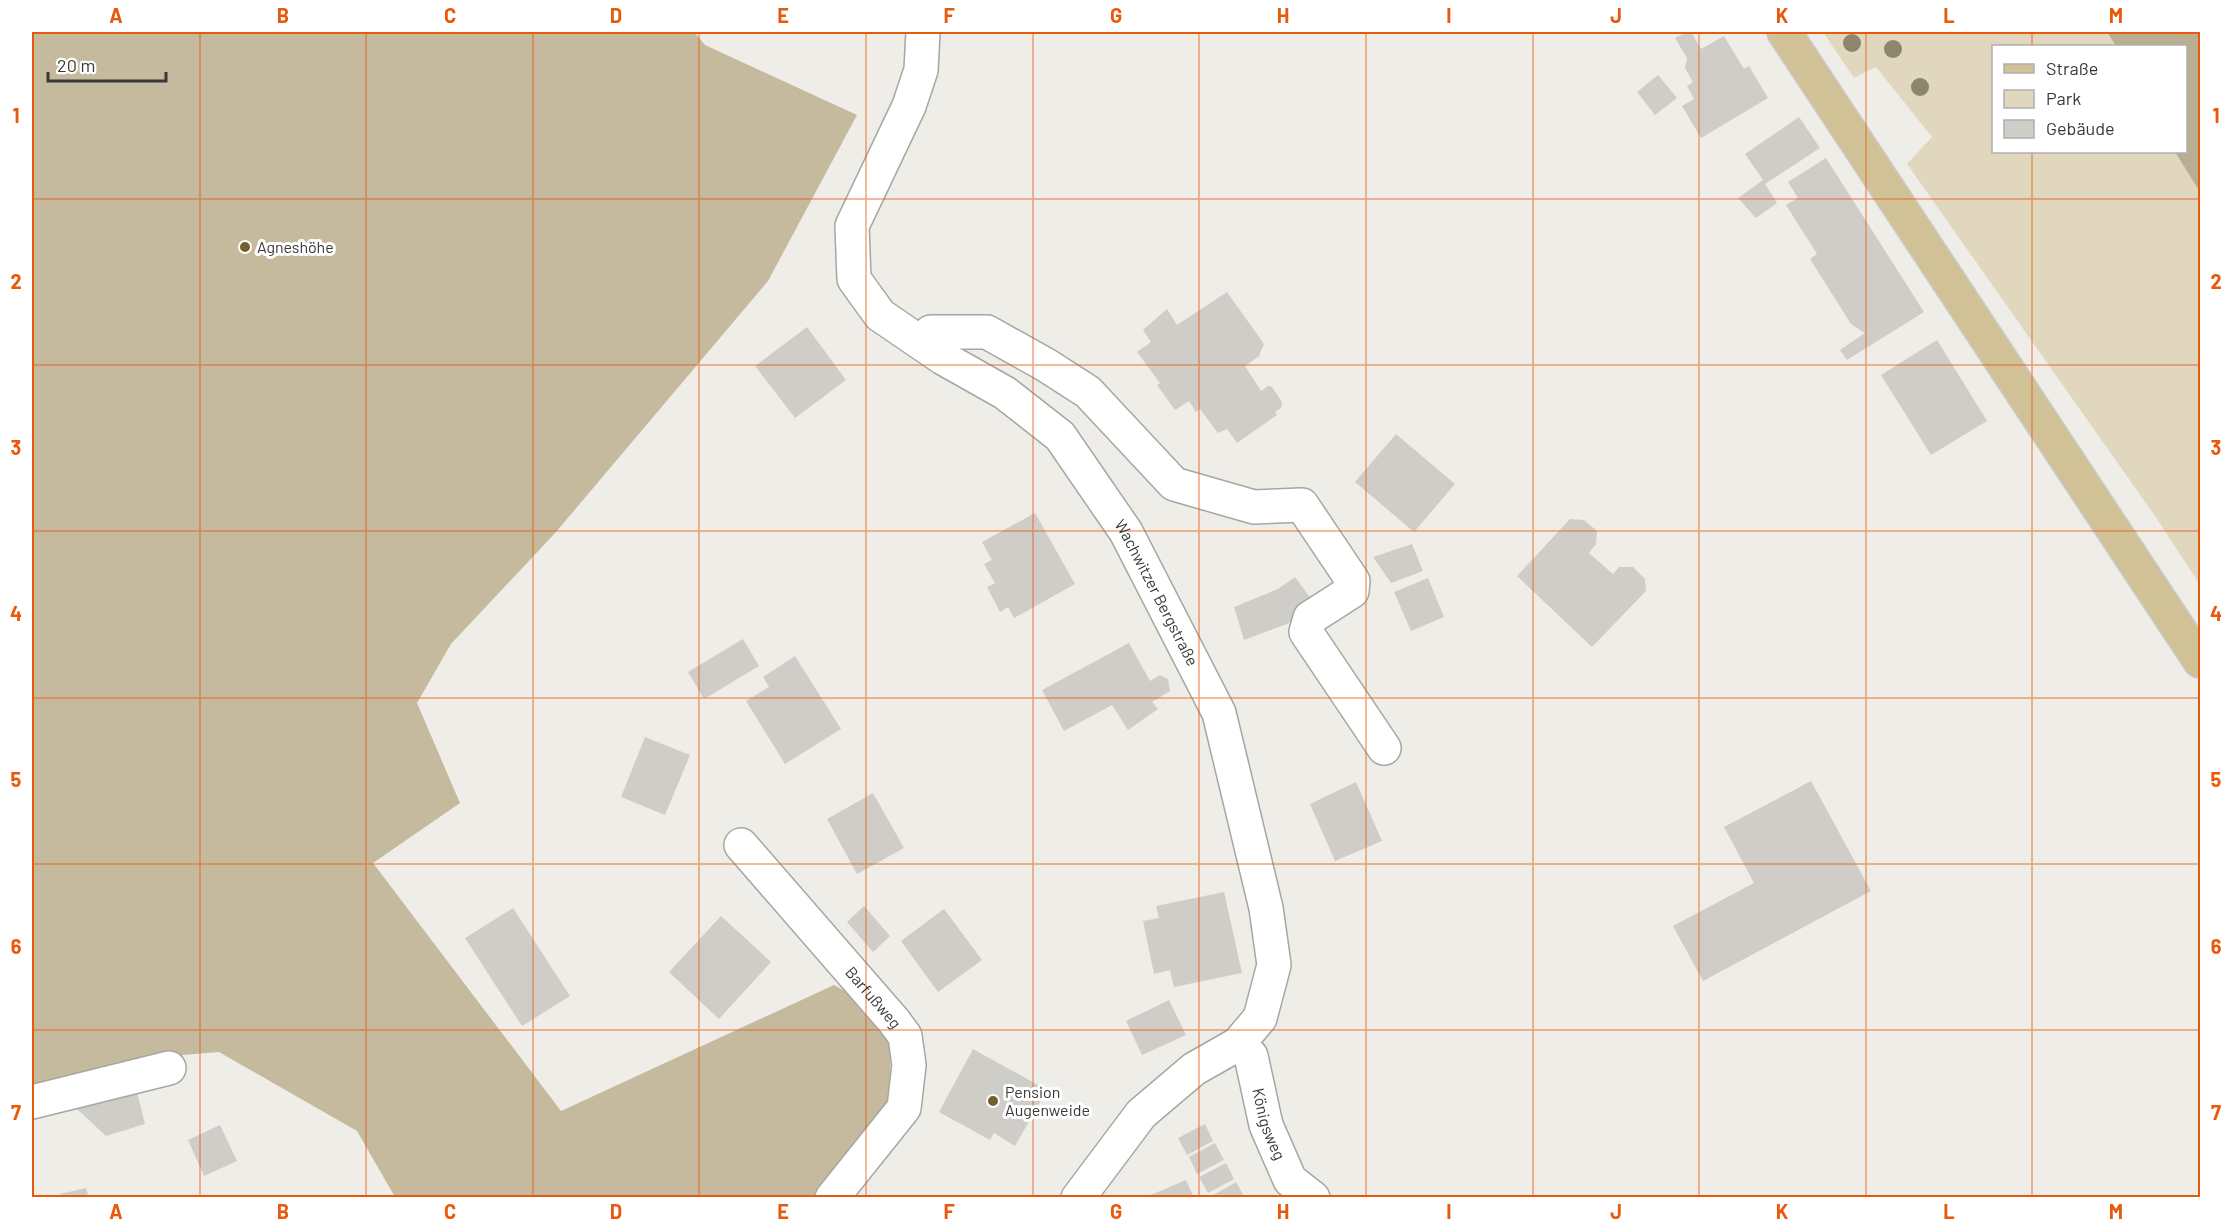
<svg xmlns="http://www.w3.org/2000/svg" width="2232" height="1229" font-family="Barlow,sans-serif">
	<rect width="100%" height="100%" fill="#efede8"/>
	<!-- green -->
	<polygon fill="#e1d7bf" points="1823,32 2107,32 2116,46 1994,46 1994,152 2175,152 2200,192 2200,585 2155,516 1907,164 1932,137 1876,67 1854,78"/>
	<!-- forest -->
	<polygon fill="#c5ba9e" points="32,32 694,32 705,45 857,115 768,281 556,532 451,644 417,703 460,803 373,863 561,1111 834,985 867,1003 890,1047 891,1108 819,1197 395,1197 357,1131 219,1052 170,1056 32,1085"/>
	<!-- water -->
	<polygon fill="#b9ae92" points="2107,32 2200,32 2200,192 2175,152 2186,152 2186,46 2116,46"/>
	<!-- building -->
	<g fill="#cfcdc8">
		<polygon points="1687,32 1691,32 1701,49 1724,36 1744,69 1749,66 1768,98 1701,138 1682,106 1694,99 1687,86 1693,82 1685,68 1687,58 1675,38"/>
		<polygon points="1658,75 1677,98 1655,115 1637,92"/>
		<polygon points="1799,117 1820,148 1765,184 1777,203 1756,218 1738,198 1763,180 1745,154"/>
		<polygon points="1826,158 1924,312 1847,360 1840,350 1865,333 1851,324 1810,259 1817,254 1786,205 1798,198 1788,182"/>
		<polygon points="1227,292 1264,344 1259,356 1245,366 1261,391 1268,386 1272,387 1282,402 1281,408 1275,412 1277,415 1237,443 1227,429 1218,433 1200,409 1196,412 1189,401 1175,410 1157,385 1160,383 1137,352 1151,342 1143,330 1167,309 1177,325"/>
		<polygon points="807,327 846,380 795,418 755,366"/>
		<polygon points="1937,340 1987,421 1931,455 1881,375"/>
		<polygon points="1396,434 1455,484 1414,532 1355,482"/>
		<polygon points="1035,513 1075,584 1014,618 1008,607 1000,612 987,587 995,583 984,564 992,560 982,542"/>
		<polygon points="1570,519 1584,520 1597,531 1596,544 1589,553 1613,574 1619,567 1633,567 1645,579 1646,591 1592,647 1517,576"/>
		<polygon points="1412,544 1423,571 1391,583 1373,557"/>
		<polygon points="1295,577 1317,607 1287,624 1244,640 1234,607 1278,589"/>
		<polygon points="1428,578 1444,617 1411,631 1394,592"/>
		<polygon points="743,639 759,666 704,699 688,672"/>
		<polygon points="1129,643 1150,681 1160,675 1168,679 1170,691 1152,702 1158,709 1128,730 1112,705 1064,731 1042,690"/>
		<polygon points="795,656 841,729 785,764 746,701 769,687 763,677"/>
		<polygon points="645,737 690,755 665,815 621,797"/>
		<polygon points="1811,781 1871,891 1703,981 1673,926 1754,883 1724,827"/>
		<polygon points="1356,782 1382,841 1335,861 1310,804"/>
		<polygon points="873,793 904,848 857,874 827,819"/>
		<polygon points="1224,892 1242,973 1174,987 1170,970 1154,974 1143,921 1159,918 1156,906"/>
		<polygon points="864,906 890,936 873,952 847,922"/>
		<polygon points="513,908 570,996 522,1026 465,938"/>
		<polygon points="944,909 982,960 938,992 901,941"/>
		<polygon points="721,916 771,962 719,1019 669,972"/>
		<polygon points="1169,1000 1186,1035 1142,1055 1126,1021"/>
		<polygon points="973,1049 1047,1090 1015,1146 994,1133 990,1140 939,1112"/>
		<polygon points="136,1088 145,1124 106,1136 75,1107"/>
		<polygon points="1205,1124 1213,1141 1187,1155 1178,1138"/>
		<polygon points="220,1125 237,1161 204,1176 188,1140"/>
		<polygon points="1215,1143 1224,1160 1197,1174 1189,1157"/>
		<polygon points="1226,1163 1234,1179 1208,1193 1199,1177"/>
		<polygon points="1186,1180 1194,1198 1152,1198 1151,1195"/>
		<polygon points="1236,1182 1245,1198 1208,1198"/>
		<polygon points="86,1188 89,1198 62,1198 60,1194"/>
	</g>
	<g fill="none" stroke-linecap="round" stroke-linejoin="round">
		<defs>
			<g id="minor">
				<path id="s1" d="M923 32 921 70 909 106 852 226 854 279 880 315 943 358 1005 393 1060 436 1126 532 1219 713 1266 908 1274 965 1260 1018 1238 1044 1194 1069 1141 1114 1078 1198"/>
				<polyline points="923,344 931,332 987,332 1046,365 1088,392 1174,484 1254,507 1302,505 1353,581 1352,591 1310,618 1306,632 1384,748"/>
				<path id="s2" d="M741 845 894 1021 905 1036 909 1065 904 1108 832 1198"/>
				<path id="s3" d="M1238 1044 1251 1056 1266 1125 1290 1180 1313 1198"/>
				<polyline points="32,1102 169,1068"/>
			</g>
			<polyline id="major" points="1784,32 2200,661"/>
		</defs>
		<!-- minor casing -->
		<use href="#minor" stroke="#a8a6a2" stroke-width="36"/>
		<!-- major casing -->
		<use href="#major" stroke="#cccbcb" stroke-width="36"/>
		<!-- minor -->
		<use href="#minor" stroke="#fff" stroke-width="33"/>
		<!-- major -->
		<use href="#major" stroke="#d1c196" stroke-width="33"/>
	</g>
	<!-- trees -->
	<g fill="#8d856d">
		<circle cx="1852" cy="43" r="9"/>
		<circle cx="1893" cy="49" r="9"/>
		<circle cx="1920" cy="87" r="9"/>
	</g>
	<!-- grid -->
	<path fill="none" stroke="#e8590c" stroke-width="1.5" stroke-opacity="0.55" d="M200 32V1198M366 32V1198M533 32V1198M699 32V1198M866 32V1198M1033 32V1198M1199 32V1198M1366 32V1198M1533 32V1198M1699 32V1198M1866 32V1198M2032 32V46M2032 152V1198M32 199H2200M32 365H2200M32 531H2200M32 698H2200M32 864H2200M32 1030H2200"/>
	<!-- markers -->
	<g fill="#73602e" stroke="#fff" stroke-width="2">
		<circle cx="245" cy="247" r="6"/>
		<circle cx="993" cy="1101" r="6"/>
	</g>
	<g text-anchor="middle" stroke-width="6" stroke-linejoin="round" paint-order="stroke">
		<!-- poi labels -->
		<g font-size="16" fill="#393836" stroke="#fff" text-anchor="start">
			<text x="257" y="253">Agneshöhe</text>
			<text x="1005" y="1098">Pension<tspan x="1005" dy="18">Augenweide</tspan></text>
		</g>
		<!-- street labels -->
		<g font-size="16" fill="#393836" stroke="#fff">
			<text dy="6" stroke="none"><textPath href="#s1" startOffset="708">Wachwitzer Bergstraße</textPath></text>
			<text dy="6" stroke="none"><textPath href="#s2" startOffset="202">Barfußweg</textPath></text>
			<text dy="6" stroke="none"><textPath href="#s3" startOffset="88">Königsweg</textPath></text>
		</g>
	</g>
	<!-- border -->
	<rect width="2232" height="1229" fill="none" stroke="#ffffff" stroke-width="66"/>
	<!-- legend -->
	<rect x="1992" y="45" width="195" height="108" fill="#ffffff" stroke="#b0afaf" stroke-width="1.5"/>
	<rect x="2004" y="64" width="30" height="9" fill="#d1c196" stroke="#b0afaf" stroke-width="1.5"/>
	<text x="2046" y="75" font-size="18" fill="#393836">Straße</text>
	<rect x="2004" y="90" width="30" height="18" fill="#e1d7bf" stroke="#b0afaf" stroke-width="1.5"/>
	<text x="2046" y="105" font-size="18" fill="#393836">Park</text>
	<rect x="2004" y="120" width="30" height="18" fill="#cfcdc8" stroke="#b0afaf" stroke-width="1.5"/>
	<text x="2046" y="135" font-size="18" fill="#393836">Gebäude</text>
	<!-- scale -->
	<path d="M48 72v9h118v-9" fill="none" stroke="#393836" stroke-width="3"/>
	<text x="57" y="72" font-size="18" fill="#393836" stroke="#ffffff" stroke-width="4.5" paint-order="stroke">20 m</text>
	<rect x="33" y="33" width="2166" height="1163" fill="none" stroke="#e8590c" stroke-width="2"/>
	<g font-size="20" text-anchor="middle" font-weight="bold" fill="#e8590c">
		<text x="116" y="23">A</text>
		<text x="283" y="23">B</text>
		<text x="450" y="23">C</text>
		<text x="616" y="23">D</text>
		<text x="783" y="23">E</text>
		<text x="949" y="23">F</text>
		<text x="1116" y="23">G</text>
		<text x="1283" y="23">H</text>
		<text x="1449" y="23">I</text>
		<text x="1616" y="23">J</text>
		<text x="1782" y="23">K</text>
		<text x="1949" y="23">L</text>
		<text x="2116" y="23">M</text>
		<text x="16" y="123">1</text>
		<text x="2216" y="123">1</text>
		<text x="16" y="289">2</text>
		<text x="2216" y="289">2</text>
		<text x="16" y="455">3</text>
		<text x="2216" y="455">3</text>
		<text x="16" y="621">4</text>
		<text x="2216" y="621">4</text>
		<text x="16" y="787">5</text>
		<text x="2216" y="787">5</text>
		<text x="16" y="954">6</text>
		<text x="2216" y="954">6</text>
		<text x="16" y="1120">7</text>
		<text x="2216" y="1120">7</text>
		<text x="116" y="1219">A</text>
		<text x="283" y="1219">B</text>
		<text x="450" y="1219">C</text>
		<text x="616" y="1219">D</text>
		<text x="783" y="1219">E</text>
		<text x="949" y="1219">F</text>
		<text x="1116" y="1219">G</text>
		<text x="1283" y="1219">H</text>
		<text x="1449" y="1219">I</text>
		<text x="1616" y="1219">J</text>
		<text x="1782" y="1219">K</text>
		<text x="1949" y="1219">L</text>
		<text x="2116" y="1219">M</text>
	</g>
</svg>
